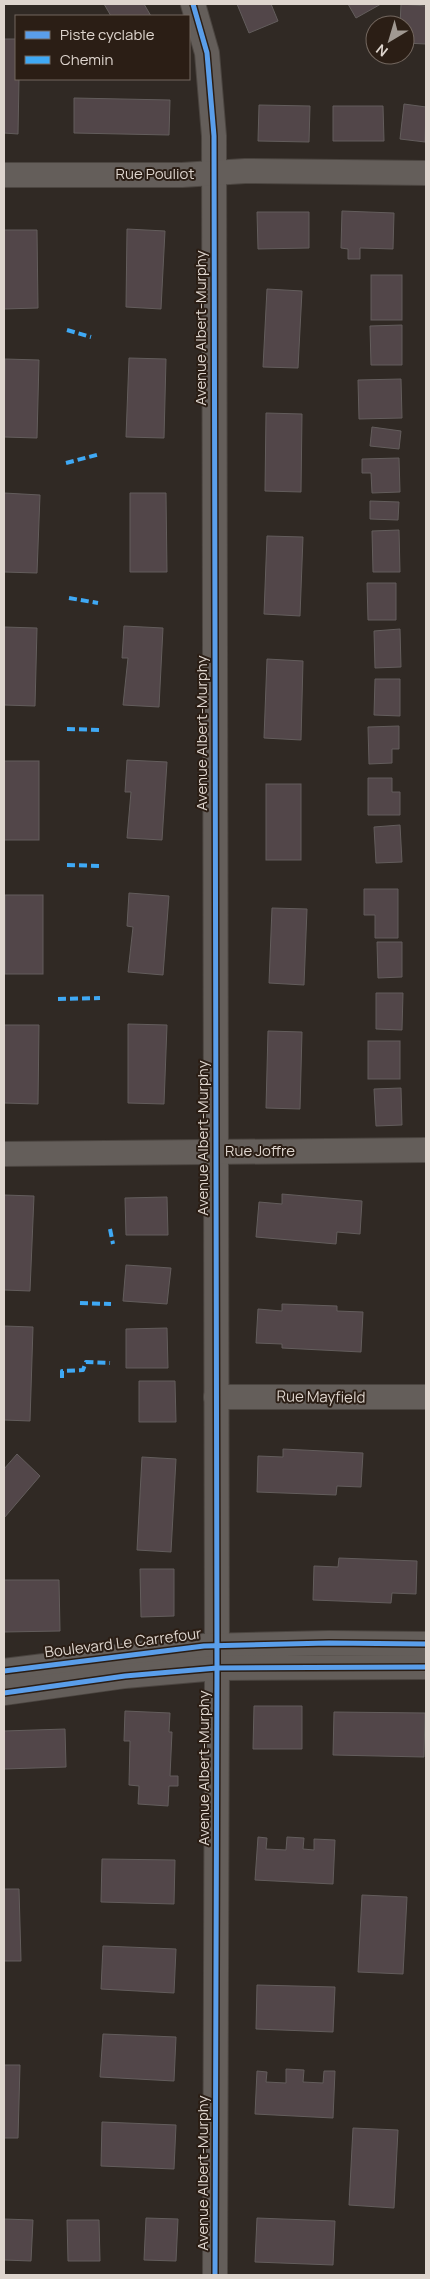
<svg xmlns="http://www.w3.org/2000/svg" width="430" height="2279" font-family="Manrope,sans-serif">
	<rect width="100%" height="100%" fill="#302924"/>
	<!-- building -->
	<g fill="#524649" stroke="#635d5c">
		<polygon points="104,4 144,4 151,16 111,16"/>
		<polygon points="237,4 271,4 278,21 249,33"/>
		<polygon points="348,4 381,4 356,18"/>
		<polygon points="401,4 426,6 426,44 405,43 405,25 400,25"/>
		<polygon points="4,39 16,39 16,79 19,79 18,134 4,133"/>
		<polygon points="74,98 170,100 169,135 74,133"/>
		<polygon points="404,104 426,107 425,142 400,139"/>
		<polygon points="259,105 310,106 309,142 258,141"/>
		<polygon points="333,106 383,106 384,141 333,141"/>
		<polygon points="342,211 394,213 393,249 360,248 360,259 348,259 348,249 341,248"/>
		<polygon points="257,212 309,212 309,248 258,249"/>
		<polygon points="127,229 165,231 161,309 126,307"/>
		<polygon points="4,230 37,230 38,308 4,309"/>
		<rect x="371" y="275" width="31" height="45"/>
		<polygon points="267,289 302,291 298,368 263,367"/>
		<polygon points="402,325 402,365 371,365 370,326"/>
		<polygon points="129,358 166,359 164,438 126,437"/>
		<polygon points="5,359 39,360 37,438 4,437"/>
		<polygon points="401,379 402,418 359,419 358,380"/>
		<polygon points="266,413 302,414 301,492 265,491"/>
		<polygon points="372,427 401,431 399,449 370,446"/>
		<polygon points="399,458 400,492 372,493 371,473 362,473 362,459"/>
		<polygon points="4,493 40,495 37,573 4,572"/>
		<polygon points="130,493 166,493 167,572 130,572"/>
		<polygon points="370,501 399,502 398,520 370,519"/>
		<polygon points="399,530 400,572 373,572 372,531"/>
		<polygon points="267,536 303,537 300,616 264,614"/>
		<polygon points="367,583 396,583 396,620 368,620"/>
		<polygon points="124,626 163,628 159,707 123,705 128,658 122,658"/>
		<polygon points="4,627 37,628 35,706 4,705"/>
		<polygon points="400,629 401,667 375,668 374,631"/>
		<polygon points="267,659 303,661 301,740 264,738"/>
		<polygon points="375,679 400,679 400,716 374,715"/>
		<polygon points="399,726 399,749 392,749 392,763 369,764 368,727"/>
		<polygon points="127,760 167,762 162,840 127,838 131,792 125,792"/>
		<rect x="4" y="761" width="35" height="79"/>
		<polygon points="368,778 392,778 392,792 400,792 400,815 368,815"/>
		<rect x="266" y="784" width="35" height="76"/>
		<polygon points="400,825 402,862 376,863 374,827"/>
		<polygon points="364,889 398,889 398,938 375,938 375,915 364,915"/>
		<polygon points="129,893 169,896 163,975 128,972 133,927 127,926"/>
		<rect x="5" y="895" width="38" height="79"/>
		<polygon points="272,908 307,909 304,985 269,983"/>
		<polygon points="377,942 402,942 402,977 378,978"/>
		<polygon points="376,993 403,993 402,1030 376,1029"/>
		<polygon points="128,1024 167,1025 164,1104 128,1103"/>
		<polygon points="4,1025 39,1025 38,1104 4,1103"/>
		<polygon points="268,1031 302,1032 300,1109 266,1108"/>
		<rect x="368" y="1041" width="32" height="38"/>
		<polygon points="401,1088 402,1125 376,1126 374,1089"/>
		<polygon points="282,1194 362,1201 360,1234 337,1232 336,1244 256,1237 259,1202 282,1204"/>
		<polygon points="4,1195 34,1196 30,1291 4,1290"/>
		<polygon points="167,1197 168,1235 126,1235 125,1198"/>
		<polygon points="126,1265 171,1268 167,1304 123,1301"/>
		<polygon points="282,1304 337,1306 337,1311 363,1312 361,1352 282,1348 282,1344 256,1343 258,1309 282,1311"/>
		<polygon points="4,1326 33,1327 30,1421 4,1420"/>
		<polygon points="167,1328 168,1368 126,1368 126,1329"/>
		<polygon points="139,1381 175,1381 176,1422 139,1422"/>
		<polygon points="283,1449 363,1453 361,1487 337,1486 336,1495 257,1492 258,1456 283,1457"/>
		<polygon points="17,1454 40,1476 4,1518 4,1469"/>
		<polygon points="142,1457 176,1459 171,1552 137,1550"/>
		<polygon points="339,1558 417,1561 416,1594 392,1593 391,1603 313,1600 314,1566 338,1567"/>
		<polygon points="140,1569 174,1569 174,1616 141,1617"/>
		<polygon points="4,1580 59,1580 60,1631 4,1632"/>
		<polygon points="254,1706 302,1706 302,1749 253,1749"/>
		<polygon points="125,1711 170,1713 169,1732 172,1732 170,1776 178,1776 178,1786 169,1786 168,1806 138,1804 139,1786 129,1785 130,1741 124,1741"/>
		<polygon points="334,1712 425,1713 424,1757 333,1755"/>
		<polygon points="65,1729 66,1767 4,1769 4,1731"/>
		<polygon points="258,1837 267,1838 266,1849 286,1850 287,1837 304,1838 303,1849 314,1850 314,1839 335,1840 333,1884 255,1880"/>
		<polygon points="102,1859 175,1860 174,1904 101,1902"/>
		<polygon points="4,1889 19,1889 21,1961 4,1961"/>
		<polygon points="362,1895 407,1897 403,1974 358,1972"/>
		<polygon points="103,1946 176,1949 174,1993 101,1989"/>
		<polygon points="257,1985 335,1987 333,2032 256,2029"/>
		<polygon points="103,2034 176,2037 174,2081 100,2077"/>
		<polygon points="4,2065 20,2065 18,2138 4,2138"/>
		<polygon points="286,2069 304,2070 303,2082 323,2083 324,2071 335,2071 333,2118 255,2114 257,2071 267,2072 266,2082 286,2083"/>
		<polygon points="102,2122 176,2125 174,2169 101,2166"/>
		<polygon points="353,2128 398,2130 394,2208 349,2205"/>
		<polygon points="146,2218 178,2219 176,2261 144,2260"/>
		<polygon points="257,2218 335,2221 333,2265 255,2262"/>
		<polygon points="4,2219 33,2220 31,2261 4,2260"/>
		<polygon points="67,2220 99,2220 100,2261 68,2261"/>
	</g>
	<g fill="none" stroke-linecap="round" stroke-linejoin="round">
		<defs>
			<g id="minor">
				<polyline points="193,4 207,53 214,136 217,1668 215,2275"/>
				<polyline points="4,175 182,175 245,171 426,173"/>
				<polyline points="4,1154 426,1150"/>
				<polyline points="216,1397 426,1397"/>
				<polyline points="4,1671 204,1646 329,1643 426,1644"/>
				<polyline points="4,1693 125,1676 217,1668 426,1667"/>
			</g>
		</defs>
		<!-- minor casing -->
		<use href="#minor" stroke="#4b4540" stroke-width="26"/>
		<!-- minor -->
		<use href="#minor" stroke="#645e5a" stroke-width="24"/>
		<!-- quiet -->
		<g stroke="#3fa9f5" stroke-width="4" stroke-dasharray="8 4" stroke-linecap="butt">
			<polyline points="67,330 91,337"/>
			<polyline points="66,463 100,454"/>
			<polyline points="69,598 98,603"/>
			<polyline points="67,729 103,730"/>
			<polyline points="67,865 100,866"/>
			<polyline points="58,999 100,998"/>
			<polyline points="110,1229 113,1244"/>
			<polyline points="80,1303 111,1304"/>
			<polyline points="62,1378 62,1371 83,1370 86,1362 110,1363"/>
		</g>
		<defs>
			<g id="cycleway">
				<polyline points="193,4 207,53 214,136 217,1668 215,2275"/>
				<polyline points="4,1671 204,1646 329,1643 426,1644"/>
				<polyline points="4,1693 125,1676 217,1668 426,1667"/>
			</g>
		</defs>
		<!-- cycleway casing -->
		<use href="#cycleway" stroke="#2b1e15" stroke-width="8"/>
		<!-- cycleway -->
		<use href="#cycleway" stroke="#5a9eea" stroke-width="5"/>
	</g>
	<g text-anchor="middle" stroke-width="4" stroke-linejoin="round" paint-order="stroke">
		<!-- street labels -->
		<g font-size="15" fill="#ded5ce" stroke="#2b1e15">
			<text x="155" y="179">Rue Pouliot</text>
			<text transform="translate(201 328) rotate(-90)" y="5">Avenue Albert-Murphy</text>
			<text transform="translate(202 733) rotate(-90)" y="5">Avenue Albert-Murphy</text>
			<text transform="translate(203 1138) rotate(-90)" y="5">Avenue Albert-Murphy</text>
			<text x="260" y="1156">Rue Joffre</text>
			<text transform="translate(321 1397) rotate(1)" y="5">Rue Mayfield</text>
			<text transform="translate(123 1643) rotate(-7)" y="5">Boulevard Le Carrefour</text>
			<text transform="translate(204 1768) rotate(-90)" y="5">Avenue Albert-Murphy</text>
			<text transform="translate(203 2173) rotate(-90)" y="5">Avenue Albert-Murphy</text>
		</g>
	</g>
	<!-- border -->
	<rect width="430" height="2279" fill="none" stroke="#ded5ce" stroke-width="10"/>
	<!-- legend -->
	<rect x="15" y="15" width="175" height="65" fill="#2b1e15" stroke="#73675f"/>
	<rect x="25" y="31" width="25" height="8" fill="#5a9eea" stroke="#73675f"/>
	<text x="60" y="40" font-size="15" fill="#ded5ce">Piste cyclable</text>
	<rect x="25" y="56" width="25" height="8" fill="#3fa9f5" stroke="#73675f"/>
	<text x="60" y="65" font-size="15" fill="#ded5ce">Chemin</text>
	<!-- north arrow -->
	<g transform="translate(390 40) rotate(218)"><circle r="24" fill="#2b1e15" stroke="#73675f"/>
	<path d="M0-4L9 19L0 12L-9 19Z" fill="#a19992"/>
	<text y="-8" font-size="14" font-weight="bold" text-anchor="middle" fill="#ded5ce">N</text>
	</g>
</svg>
